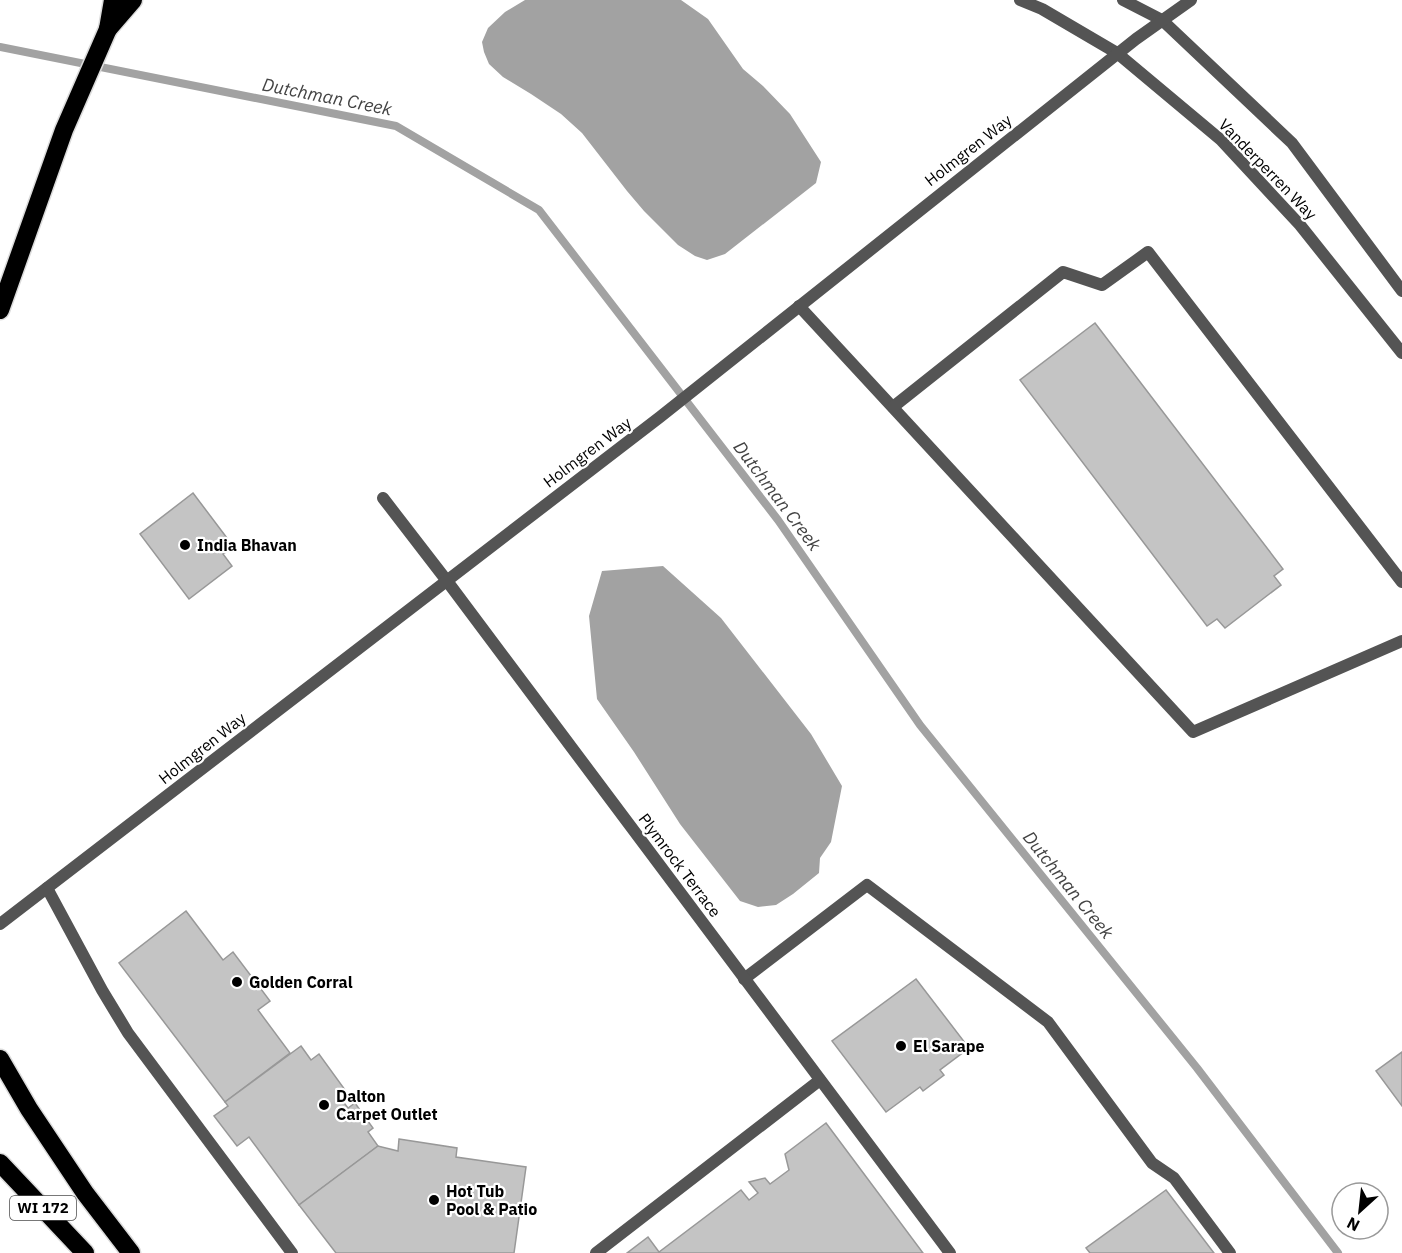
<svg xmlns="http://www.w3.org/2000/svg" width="1402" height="1253" font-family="'IBM Plex Sans',sans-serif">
	<rect width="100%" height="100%" fill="#fff"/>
	<!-- water -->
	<g fill="#a2a2a2">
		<polygon points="525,0 681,0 708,19 743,69 763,86 790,114 821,162 816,183 725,254 707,260 695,256 678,245 644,211 627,191 582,133 561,114 531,94 503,77 489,64 484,52 482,42 488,28 505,12"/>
		<polygon points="663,566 721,618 811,734 842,786 831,842 820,858 819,873 793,894 776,905 758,907 740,901 680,824 634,752 597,699 589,616 602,571"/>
	</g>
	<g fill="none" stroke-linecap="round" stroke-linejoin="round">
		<!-- stream -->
		<polyline stroke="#a2a2a2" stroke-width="8" points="0,47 396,126 539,210 778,520 920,725 1197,1068 1338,1253"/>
	</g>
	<!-- building -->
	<g fill="#c4c4c4" stroke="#989898" stroke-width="1.5">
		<polygon points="1095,323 1283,569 1274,576 1281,585 1225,628 1217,619 1207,626 1020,380"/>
		<polygon points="193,493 227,538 226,552 223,554 232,566 189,599 140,534"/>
		<polygon points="186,911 223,960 233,952 270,1001 258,1010 290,1053 225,1102 119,963"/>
		<polygon points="916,979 969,1048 940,1070 944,1075 923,1091 920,1087 886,1112 832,1041"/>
		<polygon points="301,1046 311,1060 319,1054 348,1094 341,1099 348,1108 355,1103 373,1128 368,1132 378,1146 299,1205 249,1137 237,1146 214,1116 228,1106 225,1102"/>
		<polygon points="1402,1052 1402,1106 1376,1071"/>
		<polygon points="826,1123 923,1253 627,1253 648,1237 659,1252 741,1190 749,1200 758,1193 749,1182 765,1178 770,1184 789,1170 785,1154"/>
		<polygon points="399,1139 457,1148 456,1157 526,1167 514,1253 336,1253 299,1205 378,1146 398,1151"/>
		<polygon points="1166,1190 1214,1253 1090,1253 1086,1248"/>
	</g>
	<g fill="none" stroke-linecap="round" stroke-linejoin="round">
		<defs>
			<g id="motorway">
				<polyline points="108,29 133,0"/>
				<polyline points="0,310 64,130 108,29 113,0"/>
				<polyline points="0,1059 29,1109 85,1193 131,1253"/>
				<polyline points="0,1163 85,1253"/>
			</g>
		</defs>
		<!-- motorway casing -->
		<use href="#motorway" stroke="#dbdbdb" stroke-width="21"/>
		<!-- service -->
		<g stroke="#545454" stroke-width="12">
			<polyline points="799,306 1193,732 1402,641"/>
			<polyline points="893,407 1063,272 1102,285 1148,252 1402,582"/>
			<polyline points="47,888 102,990 128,1033 292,1253"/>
			<polyline points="744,979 867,885 1048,1022 1152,1163 1174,1178 1230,1253"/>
			<polyline points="596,1253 820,1080"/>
		</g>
		<!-- minor -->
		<g stroke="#545454" stroke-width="12">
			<polyline points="1162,20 1292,143 1402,291"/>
			<polyline points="1117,53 1221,140 1300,225 1402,353"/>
			<polyline points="383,498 447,581 950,1253"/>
		</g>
		<!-- tertiary -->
		<g stroke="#545454" stroke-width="12">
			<polyline points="1020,0 1042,9 1117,53"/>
			<polyline points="1123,0 1162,20"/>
			<polyline points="0,924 660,417 1136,39 1191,0"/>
		</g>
		<!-- motorway -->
		<use href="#motorway" stroke="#000" stroke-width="18"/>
	</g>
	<!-- markers -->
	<g fill="#000" stroke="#fff" stroke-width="2">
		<circle cx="185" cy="545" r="6"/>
		<circle cx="237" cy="982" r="6"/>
		<circle cx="901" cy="1046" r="6"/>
		<circle cx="324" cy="1105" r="6"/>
		<circle cx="434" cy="1200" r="6"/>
	</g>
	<g text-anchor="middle" stroke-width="4.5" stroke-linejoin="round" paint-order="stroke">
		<!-- shield labels -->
		<rect fill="#fff" stroke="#4c4c4c" stroke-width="1.5" x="10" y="1196" width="66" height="24" rx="4.5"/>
		<g font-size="15" font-weight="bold" fill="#000">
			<text x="43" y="1213">WI 172</text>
		</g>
		<!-- street labels -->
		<g font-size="16" fill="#000" stroke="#fff">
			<text transform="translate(968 150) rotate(-38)" y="6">Holmgren Way</text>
			<text transform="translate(1268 169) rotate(46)" y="6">Vanderperren Way</text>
			<text transform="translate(587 452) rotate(-37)" y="6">Holmgren Way</text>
			<text transform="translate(202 748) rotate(-38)" y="6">Holmgren Way</text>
			<text transform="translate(680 865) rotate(53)" y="6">Plymrock Terrace</text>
		</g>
		<!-- poi labels -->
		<g font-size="16" font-weight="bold" fill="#000" stroke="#fff" text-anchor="start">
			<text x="197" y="551">India Bhavan</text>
			<text x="249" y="988">Golden Corral</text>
			<text x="913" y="1052">El Sarape</text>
			<text x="336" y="1102">Dalton<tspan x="336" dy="18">Carpet Outlet</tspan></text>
			<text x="446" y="1197">Hot Tub<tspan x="446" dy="18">Pool &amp; Patio</tspan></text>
		</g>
		<!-- water labels -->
		<g font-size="18" font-style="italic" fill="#434343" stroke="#fff">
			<text transform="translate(327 97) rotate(11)" y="6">Dutchman Creek</text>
			<text transform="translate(777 496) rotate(53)" y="6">Dutchman Creek</text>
			<text transform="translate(1068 885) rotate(51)" y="6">Dutchman Creek</text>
		</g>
	</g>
	<!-- north arrow -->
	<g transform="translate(1360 1211) rotate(207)"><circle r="28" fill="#ffffff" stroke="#999999" stroke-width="1.5"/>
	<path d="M0-4.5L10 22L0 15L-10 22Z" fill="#000000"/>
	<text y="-9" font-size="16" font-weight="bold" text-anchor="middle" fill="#000000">N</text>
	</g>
</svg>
